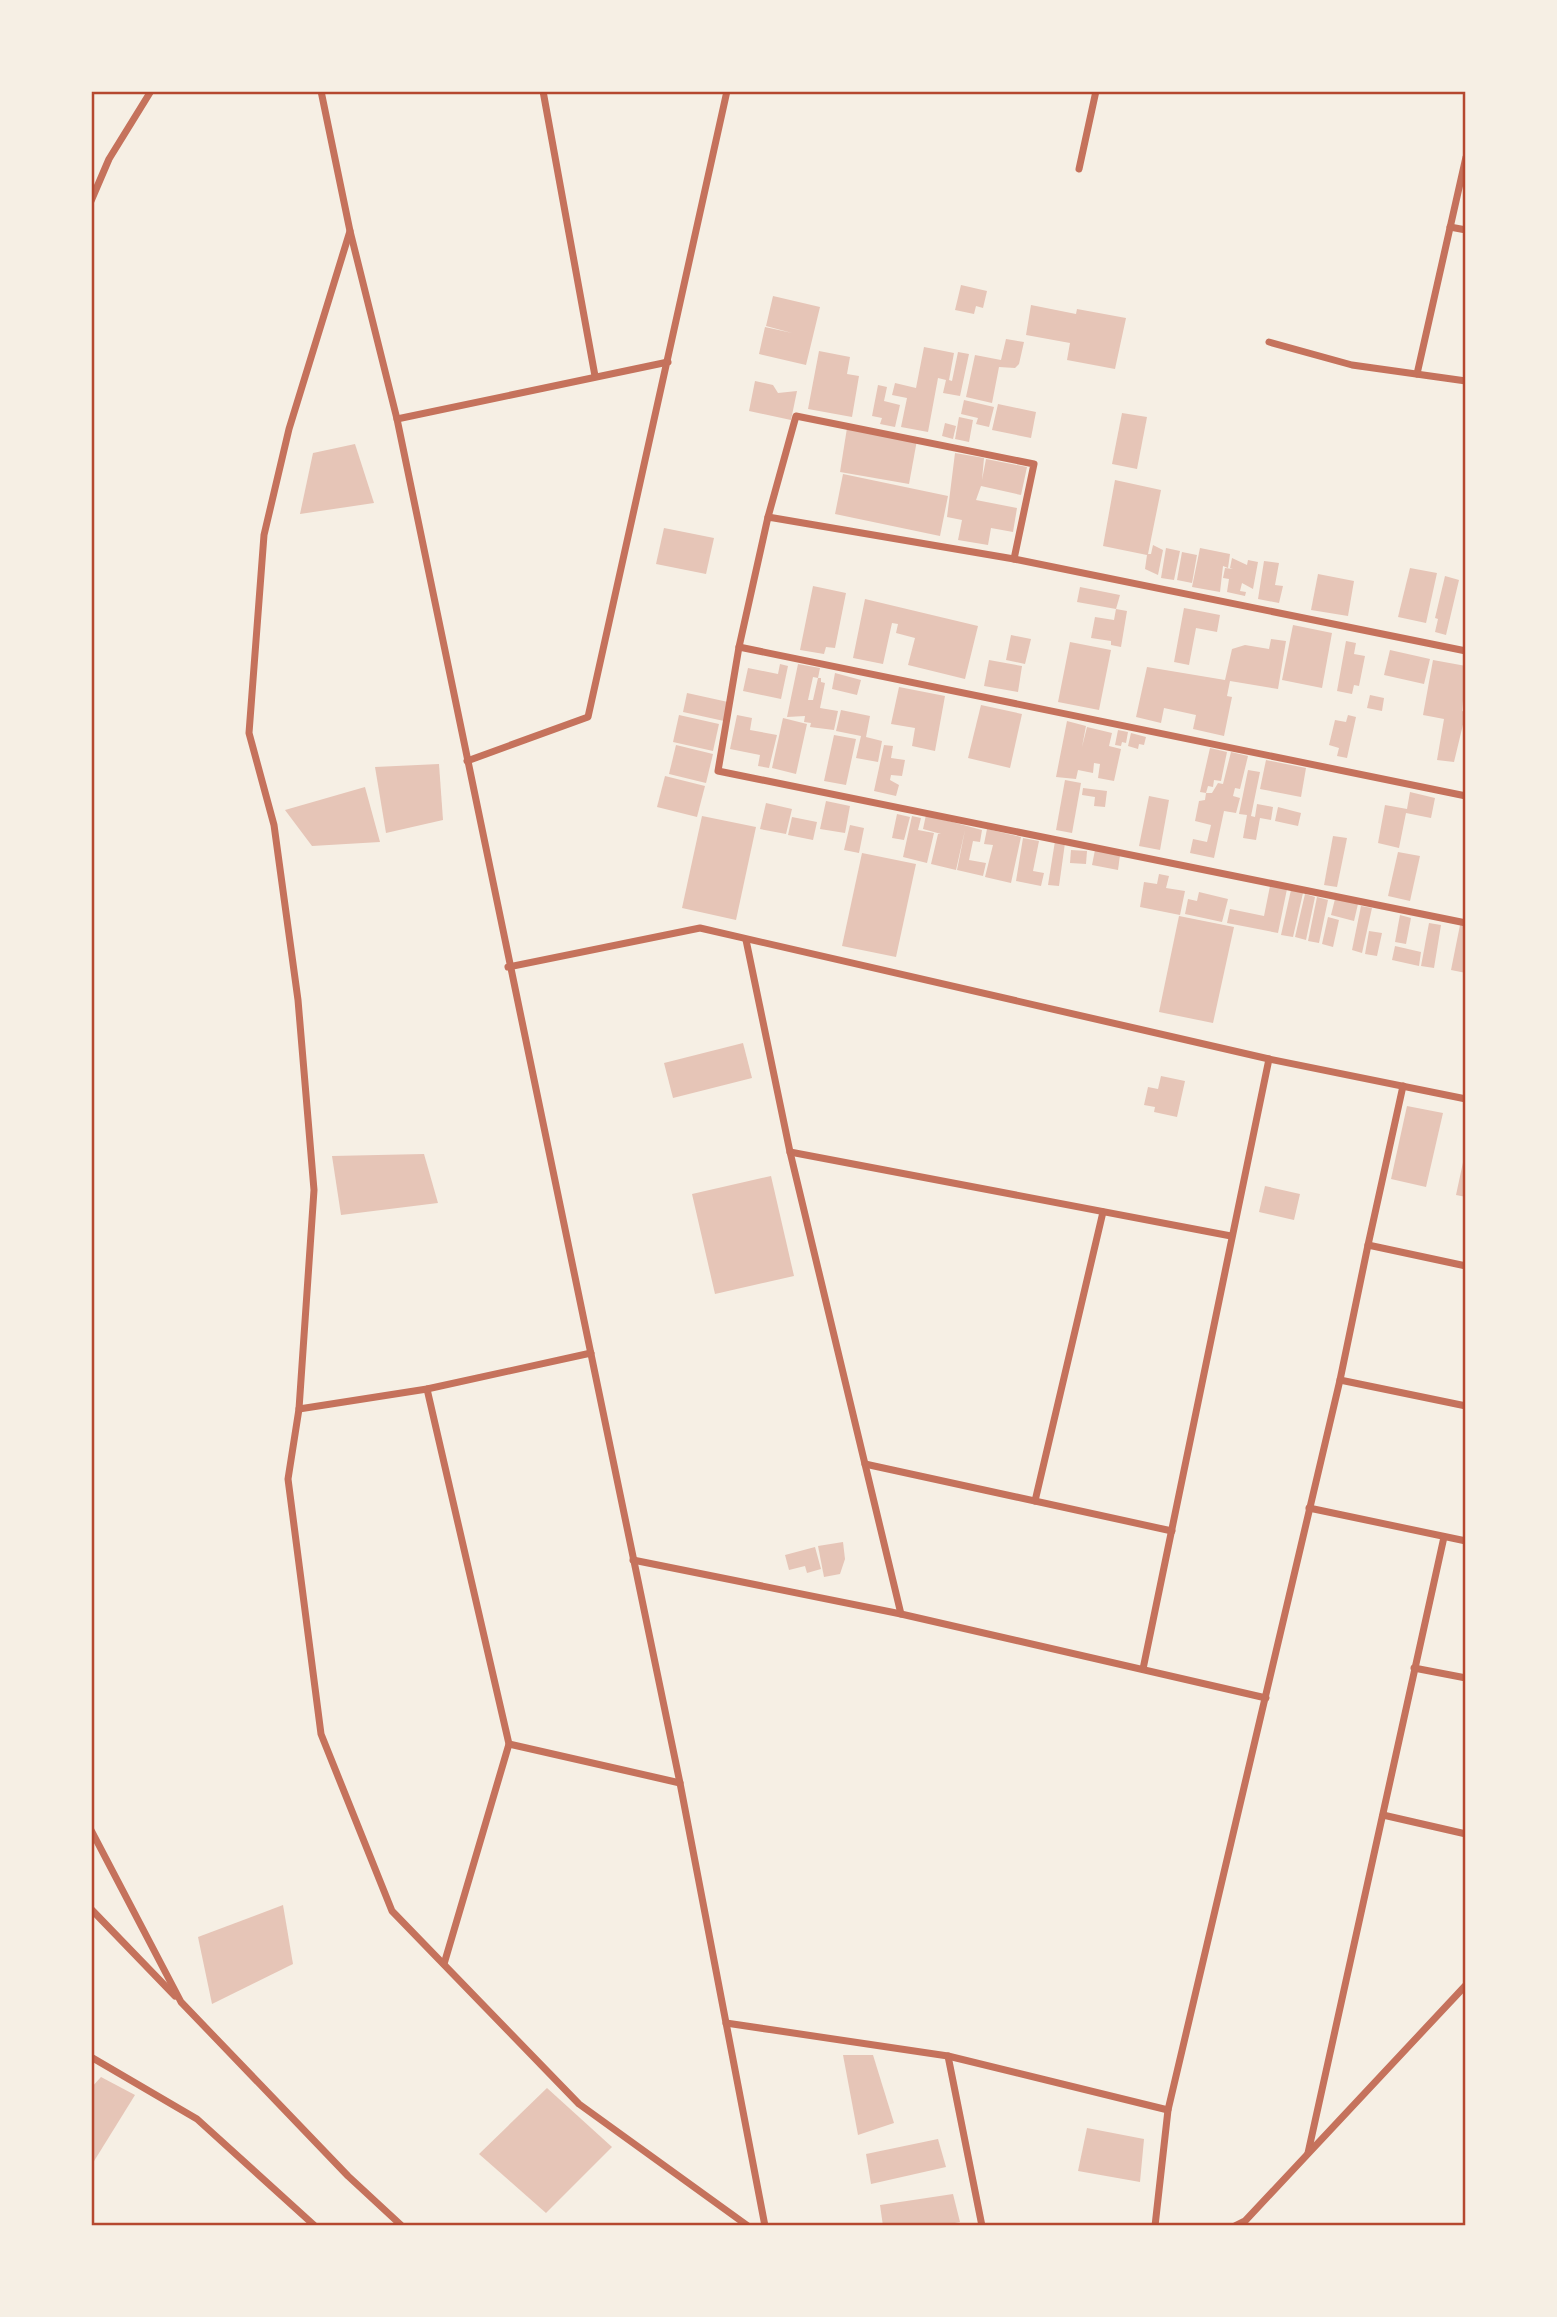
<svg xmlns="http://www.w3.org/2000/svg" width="1557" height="2317" font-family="'DejaVu Sans',sans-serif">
	<rect width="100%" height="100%" fill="#f6efe4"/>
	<!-- building -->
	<g fill="#e6c5b7">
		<polygon points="961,285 987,291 983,308 976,306 974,314 955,310"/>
		<polygon points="773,296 820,307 806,365 759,354 765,327 792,333 766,326"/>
		<polygon points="1031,305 1076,314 1077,309 1126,318 1115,369 1067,360 1070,343 1026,335"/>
		<polygon points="1006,339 1024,342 1019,364 1015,368 999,367 992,403 966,397 975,355 1001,360"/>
		<polygon points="924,347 954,353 949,380 952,381 958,352 969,354 960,396 943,393 946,380 938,378 928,432 901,427 907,398 892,395 895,383 916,388"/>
		<polygon points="819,351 850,357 847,374 859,376 852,417 808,409"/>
		<polygon points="755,381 773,385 778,393 797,391 791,420 749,411"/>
		<polygon points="878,385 887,387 884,401 900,405 895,427 880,424 882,418 872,416"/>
		<polygon points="964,400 994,407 989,427 976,424 978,418 961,414"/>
		<polygon points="998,404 1036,412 1031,438 992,430"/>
		<polygon points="1122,413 1147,417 1137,469 1112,464"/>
		<polygon points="959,417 973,420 969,442 955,439"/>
		<polygon points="945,423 956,426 953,439 942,436"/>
		<polygon points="847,428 917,440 909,484 840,472"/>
		<polygon points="355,444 374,503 300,514 313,453"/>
		<polygon points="955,453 984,458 982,480 986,459 1027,467 1021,495 981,486 976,500 1017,508 1013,532 991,528 988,545 958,540 962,520 947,517"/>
		<polygon points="843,474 948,496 940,536 835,514"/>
		<polygon points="1115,480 1161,490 1148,554 1151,554 1153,545 1163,550 1158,575 1145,569 1147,555 1103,546"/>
		<polygon points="664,528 714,538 706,574 656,564"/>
		<polygon points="1166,548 1180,551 1174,580 1161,578"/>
		<polygon points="1200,548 1230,554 1228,568 1223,566 1220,592 1192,587"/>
		<polygon points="1182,552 1197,555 1192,583 1177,580"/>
		<polygon points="1232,558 1247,565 1248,560 1258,562 1253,589 1242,583 1240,591 1246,592 1245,596 1227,592 1229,579 1223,578 1225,568 1233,569 1230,568"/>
		<polygon points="1264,561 1279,563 1275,585 1283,586 1279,603 1258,599"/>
		<polygon points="1410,568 1437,573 1426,623 1398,617"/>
		<polygon points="1318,574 1354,581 1348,616 1311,610"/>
		<polygon points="1445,576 1459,580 1446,635 1435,632 1438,619 1435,618"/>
		<polygon points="813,586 846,593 835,648 826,647 824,654 800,650"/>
		<polygon points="1080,587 1120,595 1116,609 1077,602"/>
		<polygon points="865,599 978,626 965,679 908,665 915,638 896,633 898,624 892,623 883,664 853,658"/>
		<polygon points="1184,608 1220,615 1217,632 1196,628 1189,665 1174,662"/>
		<polygon points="1116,609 1127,611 1121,647 1111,645 1111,641 1091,638 1095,617 1114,620"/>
		<polygon points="1293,625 1332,633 1322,688 1282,680"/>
		<polygon points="1011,635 1031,639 1025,664 1006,660"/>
		<polygon points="1271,639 1286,641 1278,689 1230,681 1227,696 1232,697 1224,736 1193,729 1196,715 1164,708 1161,723 1136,717 1147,667 1225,680 1232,649 1245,645 1269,649"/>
		<polygon points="1346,641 1356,643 1354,654 1365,656 1359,686 1354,685 1352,694 1337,691"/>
		<polygon points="1070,642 1111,650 1099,710 1058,702"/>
		<polygon points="1390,650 1430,659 1424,684 1384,675"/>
		<polygon points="989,660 1022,666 1018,692 984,686"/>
		<polygon points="1433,660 1466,666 1462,711 1466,712 1454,762 1437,760 1444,719 1423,715"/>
		<polygon points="780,664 788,666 781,699 743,691 748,668 778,674"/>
		<polygon points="798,664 820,668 818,678 813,677 808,700 813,700 818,678 821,678 821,682 825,683 820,708 838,711 834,730 810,727 811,723 804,722 805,716 787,717"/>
		<polygon points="835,673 861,680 857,695 832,689"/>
		<polygon points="899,687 945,696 935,751 912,746 915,728 891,724"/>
		<polygon points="687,693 728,702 724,721 683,712"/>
		<polygon points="1370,695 1384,698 1382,711 1367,708"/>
		<polygon points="981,705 1022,714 1010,768 968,758"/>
		<polygon points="841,710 870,716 866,737 882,741 878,762 856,758 861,736 836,731"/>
		<polygon points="679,715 719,724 713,751 673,742"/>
		<polygon points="737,715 752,718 750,730 777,735 769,768 758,766 760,755 730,749"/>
		<polygon points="1348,715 1356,717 1347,758 1337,756 1339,748 1329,745 1335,720 1346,722"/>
		<polygon points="783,718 807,724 796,774 772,768"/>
		<polygon points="1067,721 1086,726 1082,747 1087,727 1112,733 1109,746 1121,749 1114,781 1098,778 1100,764 1094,763 1093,773 1078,770 1076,779 1056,777"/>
		<polygon points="1118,730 1128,732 1126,743 1122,742 1121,746 1115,745"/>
		<polygon points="1131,733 1146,737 1144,745 1139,744 1138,749 1128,746"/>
		<polygon points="834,735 856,739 846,785 824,781"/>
		<polygon points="676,745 713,754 706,783 669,774"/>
		<polygon points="884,745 893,746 891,758 905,760 902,776 891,775 890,780 899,785 896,796 874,791"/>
		<polygon points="1210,748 1227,752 1221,781 1214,780 1213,787 1208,786 1206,793 1200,792"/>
		<polygon points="1231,752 1248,756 1240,789 1235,788 1233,796 1240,798 1236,813 1224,811 1214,858 1190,853 1193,839 1207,842 1211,825 1195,821 1199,801 1205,800 1206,793 1212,793 1218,783 1223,784"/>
		<polygon points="1266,760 1306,768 1301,797 1260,789"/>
		<polygon points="439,764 443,820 386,833 375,767"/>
		<polygon points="1248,770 1260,772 1251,816 1255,817 1257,804 1273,807 1271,820 1260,818 1256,840 1243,838 1247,815 1239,814"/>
		<polygon points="665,776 705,786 697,817 657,807"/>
		<polygon points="1065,780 1081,783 1072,833 1056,830"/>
		<polygon points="365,787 380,842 312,846 285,810"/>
		<polygon points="1083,788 1107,791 1105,807 1094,806 1095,797 1082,795"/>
		<polygon points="1410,792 1435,798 1431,818 1406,813 1399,848 1378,843 1385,805 1407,809"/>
		<polygon points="1149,796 1169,800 1160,850 1139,846"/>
		<polygon points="826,801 850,806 845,833 820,829"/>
		<polygon points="766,803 792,809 786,834 760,829"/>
		<polygon points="1278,807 1301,813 1298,826 1275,821"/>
		<polygon points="897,814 910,817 904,840 892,838"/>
		<polygon points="926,815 982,830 980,842 973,841 969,860 986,863 983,876 957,870 965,830 956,870 931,864 938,834 941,834 923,829"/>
		<polygon points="702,816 756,827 736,920 682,908"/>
		<polygon points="912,816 921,818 918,830 934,833 927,863 903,857"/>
		<polygon points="792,817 817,822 813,840 788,835"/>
		<polygon points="850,825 864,828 859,853 844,850"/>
		<polygon points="987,829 1021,837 1011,883 985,877 993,845 984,844"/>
		<polygon points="1333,836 1347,838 1337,887 1324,885"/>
		<polygon points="1023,838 1039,841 1033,871 1044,873 1041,886 1016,881"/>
		<polygon points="1055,841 1065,843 1059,886 1048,885"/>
		<polygon points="1071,850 1087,851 1086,864 1070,863"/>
		<polygon points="1095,850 1120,855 1118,870 1092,865"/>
		<polygon points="1398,852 1420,856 1410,901 1388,896"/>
		<polygon points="862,853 916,864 896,957 842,946"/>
		<polygon points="1159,874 1169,876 1166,888 1185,891 1180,915 1140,907 1144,882 1157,884"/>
		<polygon points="1270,886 1287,889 1278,933 1227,923 1230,909 1264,916"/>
		<polygon points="1291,890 1303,893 1293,937 1281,935"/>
		<polygon points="1199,892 1228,899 1222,922 1185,914 1188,899 1197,901"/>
		<polygon points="1305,894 1315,897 1306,940 1295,937"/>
		<polygon points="1317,897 1328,900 1319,943 1308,941"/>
		<polygon points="1335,899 1358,904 1354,921 1331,915"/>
		<polygon points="1361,906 1372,908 1362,953 1352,950"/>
		<polygon points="1400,915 1411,918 1406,944 1395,942"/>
		<polygon points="1179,916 1234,927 1213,1023 1159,1012"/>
		<polygon points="1328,917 1339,920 1333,947 1322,944"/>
		<polygon points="1429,923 1441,925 1434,968 1421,966"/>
		<polygon points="1460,925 1466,926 1466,973 1451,970"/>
		<polygon points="1369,931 1382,933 1377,956 1365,954"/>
		<polygon points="1395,946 1421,952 1419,966 1392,960"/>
		<polygon points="743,1043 752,1078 673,1098 664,1063"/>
		<polygon points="1161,1076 1185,1081 1177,1117 1154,1112 1155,1107 1144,1105 1148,1087 1158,1089"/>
		<polygon points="1407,1106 1443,1113 1426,1187 1391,1179"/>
		<polygon points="1465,1153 1466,1153 1466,1197 1456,1195"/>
		<polygon points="424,1154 438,1203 341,1215 332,1156"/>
		<polygon points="771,1176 794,1276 715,1294 692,1194"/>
		<polygon points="1265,1186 1300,1194 1294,1220 1259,1212"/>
		<polygon points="843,1542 845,1559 840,1574 824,1577 818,1546"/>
		<polygon points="815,1547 821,1569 807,1573 805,1566 789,1570 785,1555"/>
		<polygon points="283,1905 293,1964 212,2004 198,1937"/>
		<polygon points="843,2055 873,2055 894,2123 858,2135"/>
		<polygon points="101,2077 135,2095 91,2166 91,2088"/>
		<polygon points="547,2088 612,2147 546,2213 479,2154"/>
		<polygon points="1087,2128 1144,2139 1140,2182 1078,2171"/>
		<polygon points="938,2139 946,2167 871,2184 866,2154"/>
		<polygon points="953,2194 960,2222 939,2226 883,2226 880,2205"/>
	</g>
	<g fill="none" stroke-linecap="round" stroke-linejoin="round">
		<!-- minor -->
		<g stroke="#c5725c" stroke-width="7">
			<polyline points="321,91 350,231 397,419 680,1783 765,2226"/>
			<polyline points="543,91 595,376"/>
			<polyline points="1079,169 1096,91"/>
			<polyline points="91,201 109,159 151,91"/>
			<polyline points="1450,227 1466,230"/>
			<polyline points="350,231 289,429 264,535 249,733 274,825 298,1000 314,1190 299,1409 288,1479 321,1734 392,1911 579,2104 748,2226"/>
			<polyline points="1269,342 1352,365 1466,381"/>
			<polyline points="1417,374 1466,157"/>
			<polyline points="397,419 668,362"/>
			<polyline points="768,517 796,416 1034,464 1014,559"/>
			<polyline points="739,647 768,517 1014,559 1466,651"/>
			<polyline points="467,761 588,717 727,91"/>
			<polyline points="1466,796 739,647 718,771 1466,923"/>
			<polyline points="746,940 790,1152 901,1614"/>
			<polyline points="508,967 700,928 1269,1059 1466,1099"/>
			<polyline points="790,1152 1231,1236"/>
			<polyline points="1368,1245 1403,1086"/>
			<polyline points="1340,1380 1466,1406"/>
			<polyline points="427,1389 509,1744 444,1964"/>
			<polyline points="299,1409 427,1389 591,1353"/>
			<polyline points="865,1464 1172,1531"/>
			<polyline points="1035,1501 1103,1212"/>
			<polyline points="1309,1508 1466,1541"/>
			<polyline points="633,1560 901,1614 1266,1698"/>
			<polyline points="1414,1668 1466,1678"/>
			<polyline points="1143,1669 1269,1059"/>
			<polyline points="509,1744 680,1783"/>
			<polyline points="1383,1815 1466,1834"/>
			<polyline points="91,1830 181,2002 348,2176 402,2226"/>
			<polyline points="91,1909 175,1996"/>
			<polyline points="726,2023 948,2056 1168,2110"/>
			<polyline points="948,2056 982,2226"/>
			<polyline points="91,2057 197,2119 315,2226"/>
			<polyline points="1308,2153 1444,1537"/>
			<polyline points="1155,2226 1168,2110 1340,1380 1368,1245 1466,1266"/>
			<polyline points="1235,2226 1245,2221 1466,1985"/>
		</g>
	</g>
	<!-- border -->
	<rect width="1557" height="2317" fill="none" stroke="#f6efe4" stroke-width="186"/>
	<rect x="93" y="93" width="1371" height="2131" fill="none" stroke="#b5482f" stroke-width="2.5"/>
</svg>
